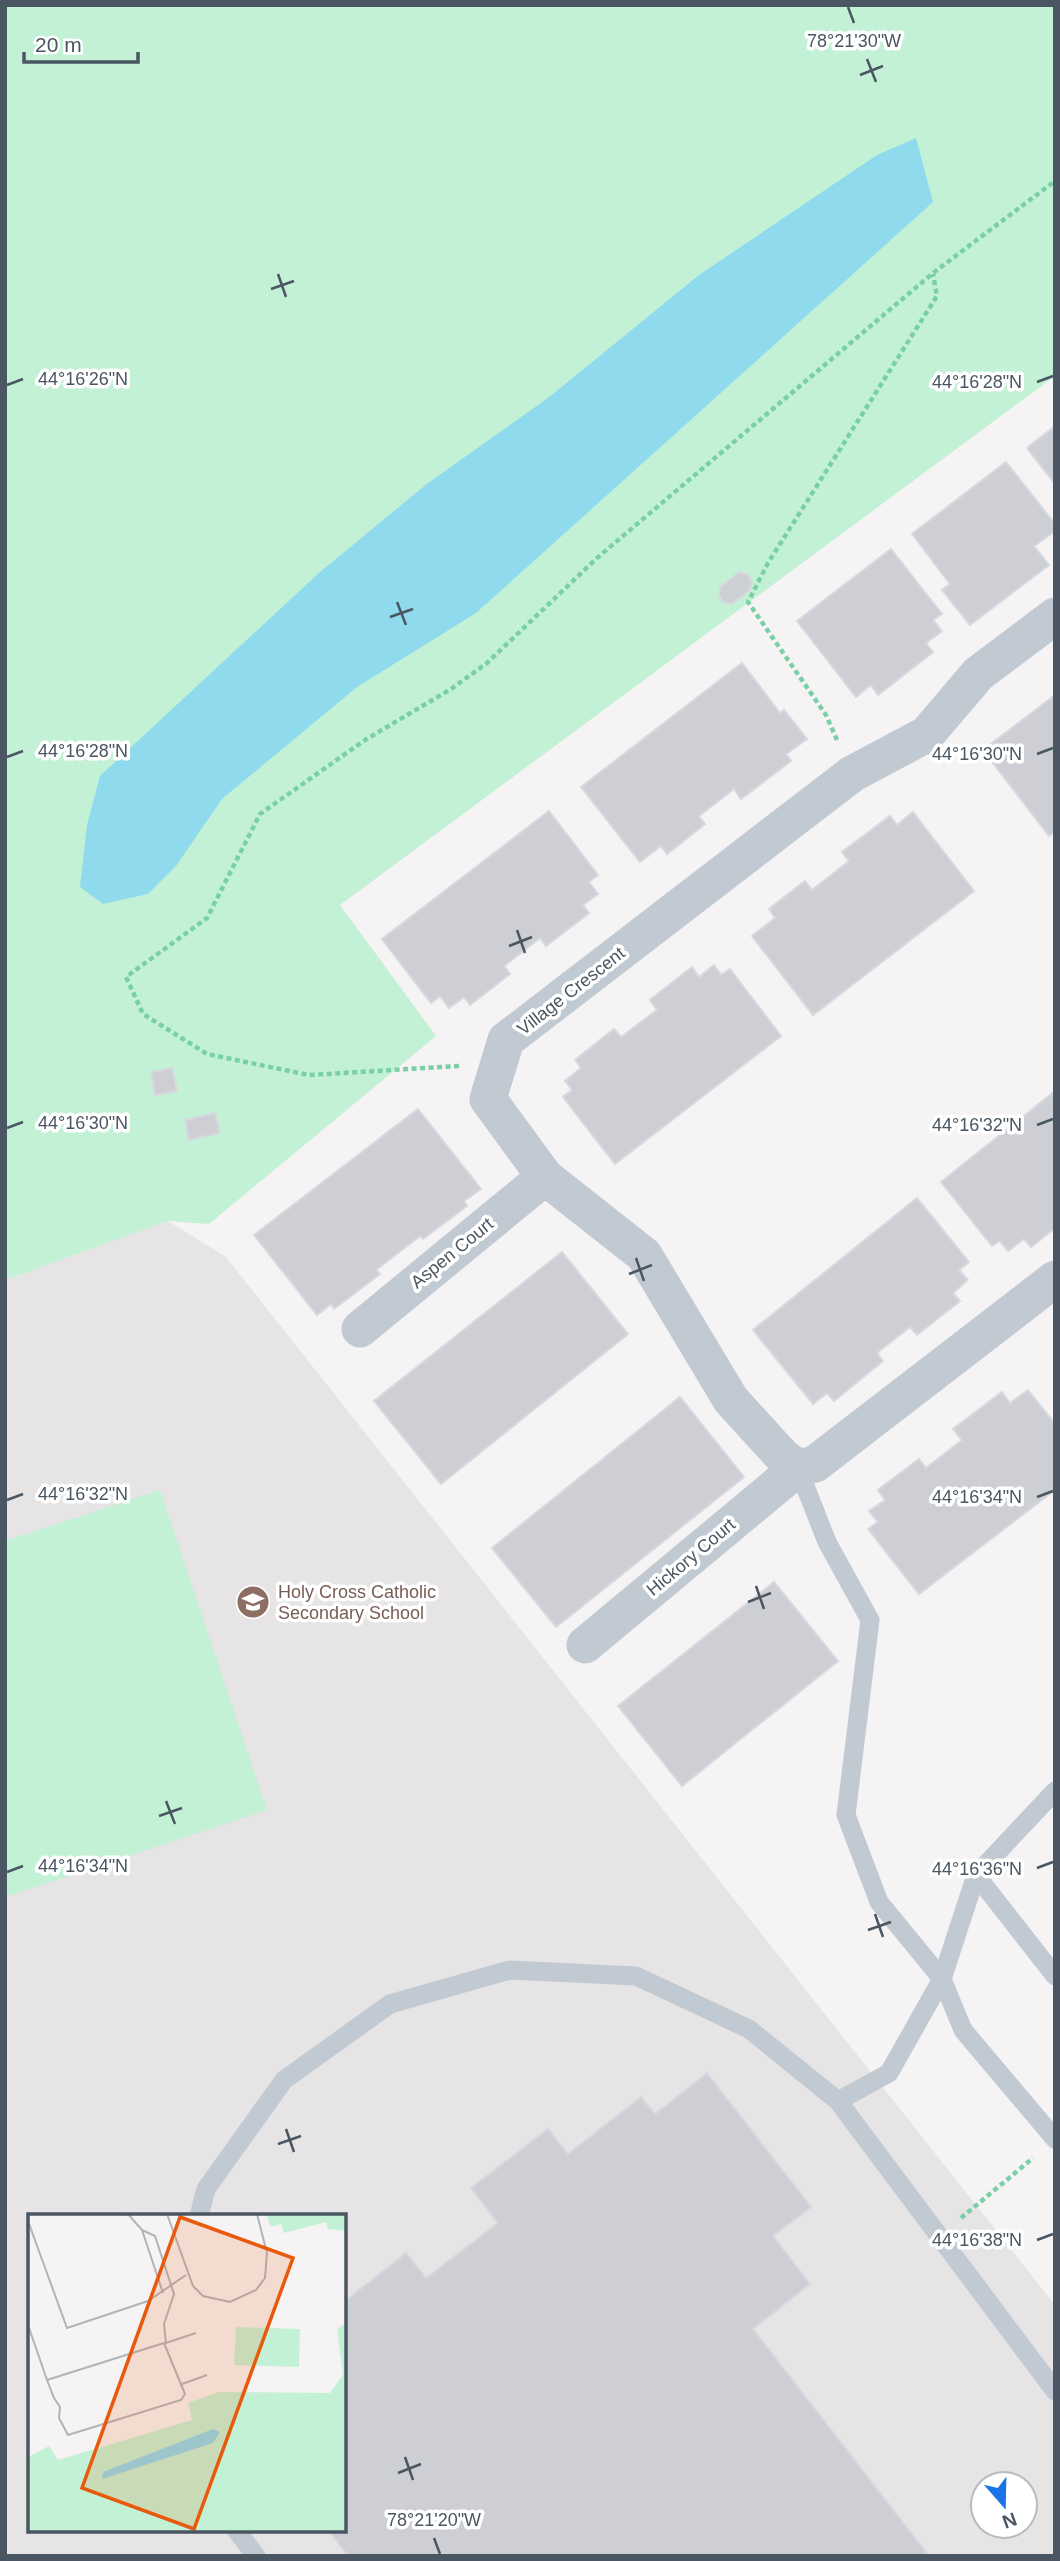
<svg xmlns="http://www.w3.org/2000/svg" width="1060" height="2561" font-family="Helvetica,sans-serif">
	<rect width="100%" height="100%" fill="#f5f3f3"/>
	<!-- education -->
	<path fill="#e6e4e5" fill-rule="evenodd" d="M168 1221 226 1257 1055 2305V2556H5V1280ZM30 2216H345V2531H30ZM983 2484H1025V2526H983Z"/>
	<!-- green -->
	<g fill="#c3f1d5">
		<polygon points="5,5 1055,5 1055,376 340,905 436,1036 209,1224 168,1221 5,1280"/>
		<polygon points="160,1490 267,1810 5,1897 5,1541"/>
	</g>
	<!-- water -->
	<polygon fill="#90daee" points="916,138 933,202 476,613 357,687 222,799 176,866 148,894 103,904 80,887 87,825 100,776 320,572 428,483 548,398 699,275 877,155"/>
	<!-- building -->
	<g fill="#cdcfd5" stroke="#d7d9de" stroke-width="2">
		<polygon points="1055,426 1055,484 1027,448"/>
		<polygon points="1006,462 1055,524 1055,531 1034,546 1049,565 970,625 942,590 950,584 912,534"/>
		<polygon points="891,549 942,614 933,620 942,631 926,643 933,652 878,695 871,685 856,697 797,621"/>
		<polygon points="739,572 747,574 752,582 750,590 732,604 723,602 719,595 720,587"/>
		<polygon points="742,663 780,713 784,710 807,739 786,754 791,761 741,799 734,789 699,816 705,824 667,854 661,846 640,862 581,787"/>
		<polygon points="1055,695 1055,832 1049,836 983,750"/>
		<polygon points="549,811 598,875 589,882 598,894 583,905 589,913 546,946 540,938 504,966 510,974 470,1005 464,997 449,1008 440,996 431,1003 382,939"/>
		<polygon points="913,812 974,891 813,1015 752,936 775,918 769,909 805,881 812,890 849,861 842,852 890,816 897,825"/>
		<polygon points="714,965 721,975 730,969 781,1036 615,1164 563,1097 572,1090 565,1081 581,1068 575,1060 614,1029 621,1037 657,1010 650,1000 692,967 699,977"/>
		<polygon points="172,1068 177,1091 155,1095 151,1072"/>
		<polygon points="1055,1091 1055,1228 1031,1247 1024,1239 1008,1251 1000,1241 992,1246 941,1182"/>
		<polygon points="418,1109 481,1189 464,1201 467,1206 423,1239 420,1236 376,1270 380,1274 334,1309 331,1304 317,1315 254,1235"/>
		<polygon points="215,1113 220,1133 189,1140 185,1120"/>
		<polygon points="917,1198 969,1262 959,1270 968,1280 953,1293 960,1301 917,1335 910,1327 877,1353 883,1361 834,1401 827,1393 813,1404 753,1330"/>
		<polygon points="562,1252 628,1334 441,1484 374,1401"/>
		<polygon points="1028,1390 1055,1424 1055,1490 919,1594 868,1529 878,1522 869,1511 885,1500 878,1490 919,1459 926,1468 962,1440 953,1429 1002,1392 1010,1403"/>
		<polygon points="680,1397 744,1477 556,1627 492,1548"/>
		<polygon points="774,1582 838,1661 682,1786 618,1706"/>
		<polygon points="707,2073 811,2207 773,2236 810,2284 753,2329 929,2556 348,2556 329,2531 345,2531 345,2301 406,2253 426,2278 498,2223 471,2188 548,2129 568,2154 641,2097 655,2114"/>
	</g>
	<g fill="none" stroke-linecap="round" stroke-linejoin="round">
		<!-- path -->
		<g stroke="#7ad0a6" stroke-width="4.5" stroke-dasharray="5 3.5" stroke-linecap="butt">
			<polyline points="837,740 826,715 748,602 768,563 937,296 933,274"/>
			<polyline points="459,1066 309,1075 207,1054 143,1014 126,977 207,918 260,814 365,740 451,689 487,663 597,558 933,273 1055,181"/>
			<polyline points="961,2218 1033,2158"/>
		</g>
		<!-- service -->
		<g stroke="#c1cad2" stroke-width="19">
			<polyline points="798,1468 827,1542 870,1620 846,1815 879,1902 942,1979 963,2030 1055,2139"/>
			<polyline points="976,1875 1055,1976"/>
			<polyline points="838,2101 889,2073 942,1979 976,1875 1055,1791"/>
			<polyline points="199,2216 206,2189 284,2080 390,2004 510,1970 636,1976 749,2029 838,2101 1055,2391"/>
			<polyline points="237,2531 256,2556"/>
		</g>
		<!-- minor -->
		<g stroke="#c1cad2" stroke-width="37">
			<polyline points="1055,616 978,674 927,734 852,774 506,1040 488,1099 545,1177 644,1255 731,1400 783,1457 798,1468 815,1464 1055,1279"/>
			<polyline points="360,1329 545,1177"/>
			<polyline points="585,1645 798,1468"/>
		</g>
	</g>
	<!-- ticks -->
	<path fill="none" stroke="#4a5661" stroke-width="2.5" d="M848 7 854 23M867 59 876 82M860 75 883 66M278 274 286 297M271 289 294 281M1037 382 1053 376M7 385 23 379M397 602 406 625M390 617 413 609M1037 754 1053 748M7 757 23 751M517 930 525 953M509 946 532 937M1037 1125 1053 1119M7 1128 23 1122M636 1258 644 1281M629 1274 652 1265M1037 1497 1053 1491M7 1500 23 1494M756 1586 764 1609M748 1602 771 1593M166 1801 175 1824M159 1816 182 1808M1037 1868 1053 1862M7 1872 23 1866M875 1914 883 1937M868 1930 891 1922M286 2129 294 2152M278 2144 301 2136M1037 2240 1053 2234M405 2457 413 2480M398 2473 421 2464M434 2538 440 2554"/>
	<!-- icons -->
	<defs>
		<symbol id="school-disc" viewBox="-11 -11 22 22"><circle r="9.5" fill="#8d6e63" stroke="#fff"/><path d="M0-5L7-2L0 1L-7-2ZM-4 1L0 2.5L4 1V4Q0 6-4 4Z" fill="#fff"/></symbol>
	</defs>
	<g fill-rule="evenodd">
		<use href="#school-disc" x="234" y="1583" width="38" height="38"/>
	</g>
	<g text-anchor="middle" stroke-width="7" stroke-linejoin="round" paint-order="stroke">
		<!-- street labels -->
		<g font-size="18" fill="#4a5661" stroke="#fff">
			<text transform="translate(571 991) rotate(-38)" y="6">Village Crescent</text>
			<text transform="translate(452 1253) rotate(-39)" y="6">Aspen Court</text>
			<text transform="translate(691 1557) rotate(-40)" y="6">Hickory Court</text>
		</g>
		<!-- education labels -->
		<g font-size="18" fill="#785e54" stroke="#fff" text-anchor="start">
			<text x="278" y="1598">Holy Cross Catholic<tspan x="278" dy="21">Secondary School</tspan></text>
		</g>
	</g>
	<!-- overview -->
	<g transform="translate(28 2214)">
		<rect width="318" height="318" fill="#f5f3f3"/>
		<path d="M238 0H318V17L300 15 298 8 256 19 253 10 243 13ZM318 109V318H0V243L21 232 30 246 164 206 160 189 191 178 302 179 315 161 309 115ZM208 113 272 115 271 153 206 151Z" fill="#c3f1d5"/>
		<path d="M185 215 192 218 185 229 74 265 75 258Z" fill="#90daee"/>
		<path fill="none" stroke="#b1b4b9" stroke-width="2" d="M100 0 114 16 135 79M139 0 165 72 175 82 202 88 228 76 237 64 239 39 229 0M0 7 39 114 120 87 158 61M114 16 127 22 146 80 136 110 138 129 168 119M0 111 19 166 26 184 32 193 31 204 40 221 153 186 157 180 136 129 19 166M154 170 179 161"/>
		<path fill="#e8590c" fill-opacity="0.15" stroke="#e8590c" stroke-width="3.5" d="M152 3 265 44 166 315 54 274Z"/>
		<rect width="318" height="318" fill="none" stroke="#4a5661" stroke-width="3.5"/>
	</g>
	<g font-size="18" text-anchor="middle" fill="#4a5661" stroke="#fff" stroke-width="7" stroke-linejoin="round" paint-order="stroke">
		<text x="854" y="47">78°21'30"W</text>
		<text x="83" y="385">44°16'26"N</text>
		<text x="977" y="388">44°16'28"N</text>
		<text x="83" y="757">44°16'28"N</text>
		<text x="977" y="760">44°16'30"N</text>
		<text x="83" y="1129">44°16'30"N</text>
		<text x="977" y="1131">44°16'32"N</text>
		<text x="83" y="1500">44°16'32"N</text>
		<text x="977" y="1503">44°16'34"N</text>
		<text x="83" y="1872">44°16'34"N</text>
		<text x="977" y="1875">44°16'36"N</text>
		<text x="977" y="2246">44°16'38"N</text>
		<text x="434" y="2526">78°21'20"W</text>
	</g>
	<!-- border -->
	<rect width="1060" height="2561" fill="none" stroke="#4a5661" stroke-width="14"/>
	<!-- north arrow -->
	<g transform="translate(1004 2505) rotate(160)"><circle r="33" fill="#ffffff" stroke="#b7bbc0" stroke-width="2"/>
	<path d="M0-5L12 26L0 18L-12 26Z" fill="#1a73e8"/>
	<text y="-10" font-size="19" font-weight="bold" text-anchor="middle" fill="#4a5661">N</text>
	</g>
	<!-- scale -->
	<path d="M24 52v10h114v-10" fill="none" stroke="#4a5661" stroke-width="3.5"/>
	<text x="35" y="52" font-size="21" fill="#4a5661" stroke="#ffffff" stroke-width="5" paint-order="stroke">20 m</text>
</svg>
